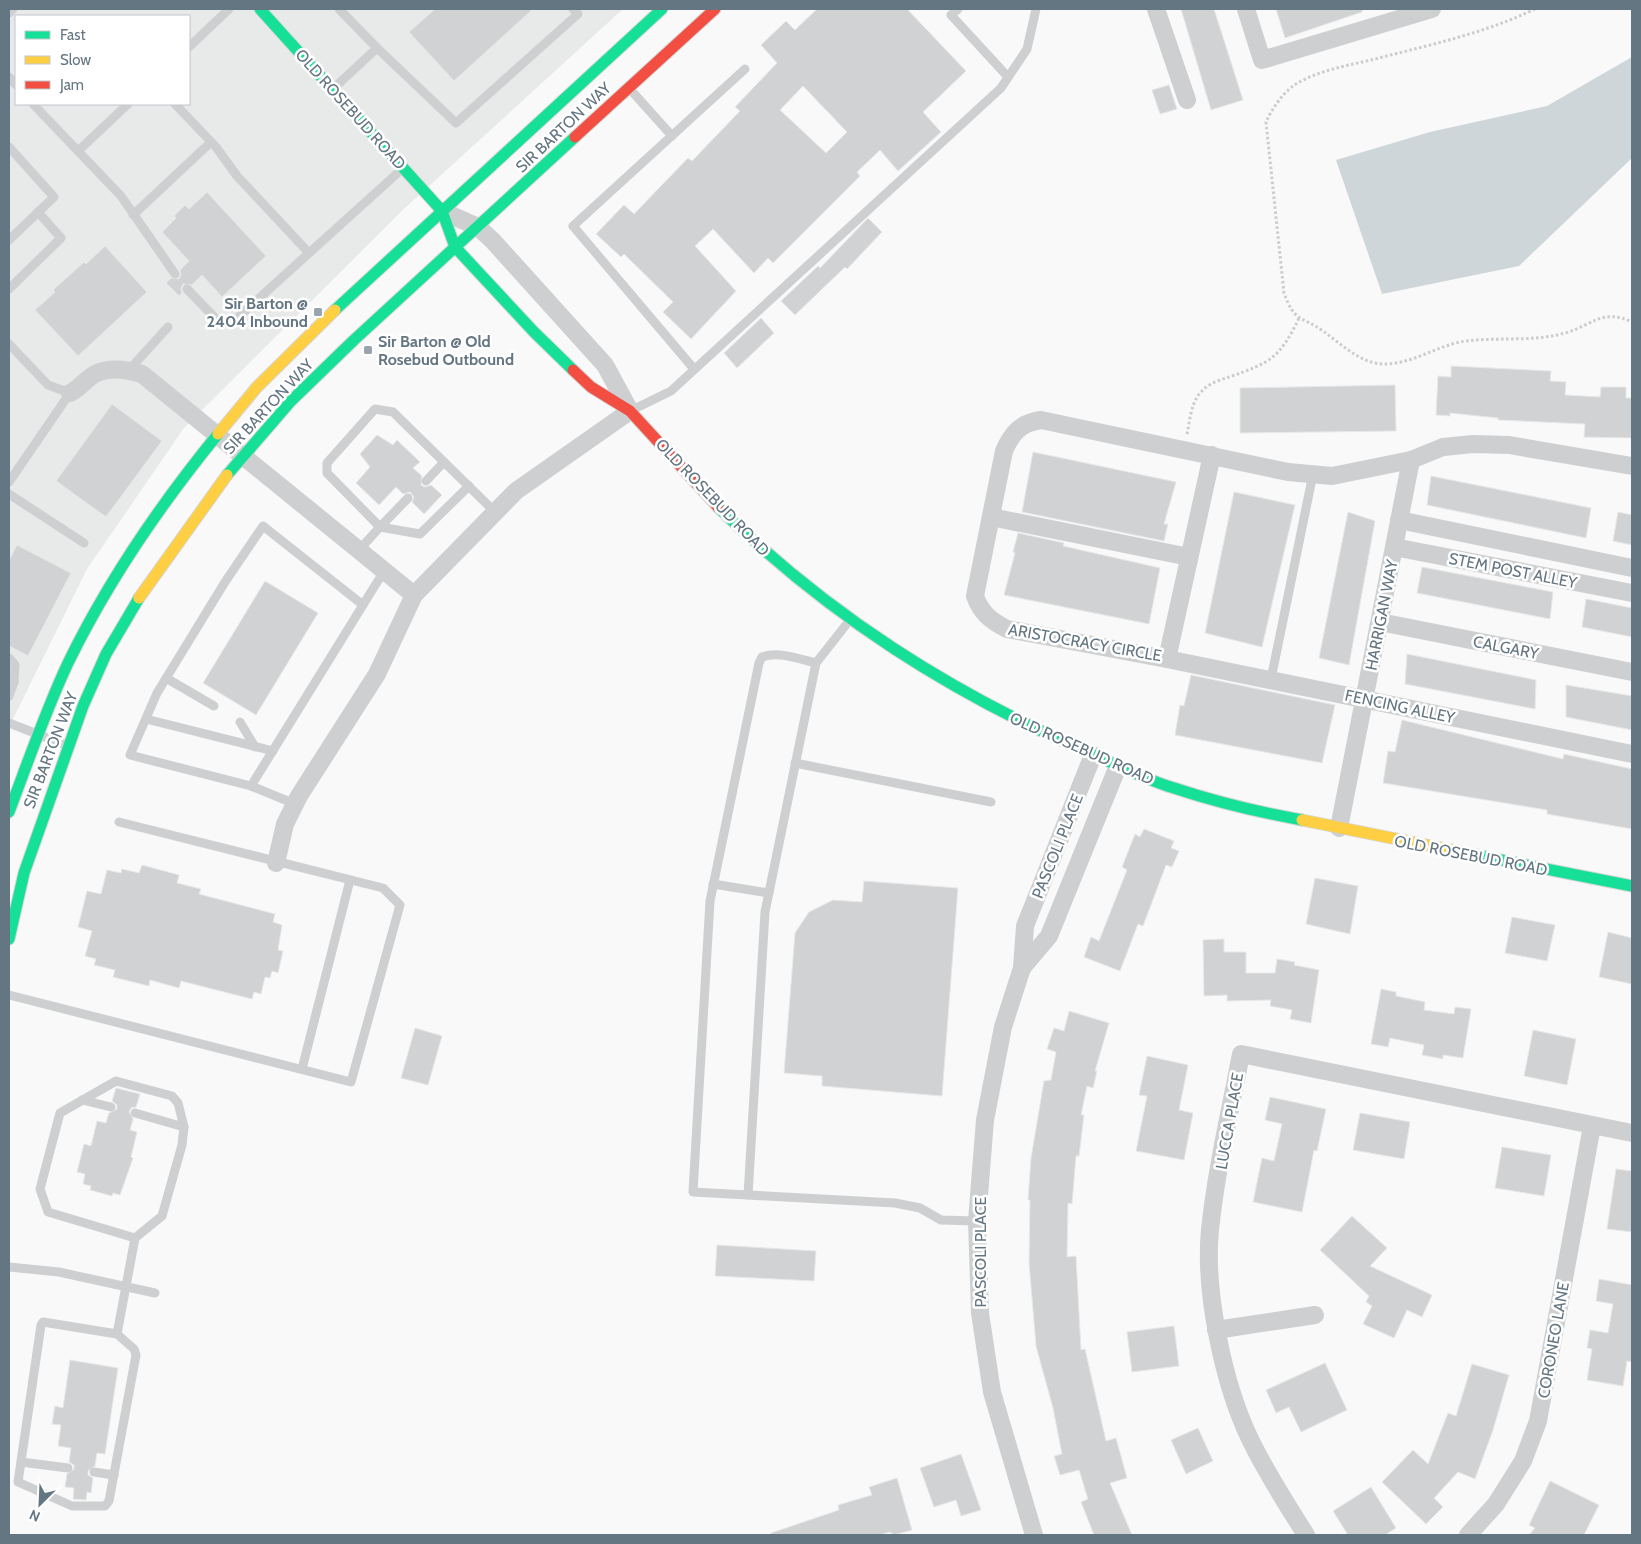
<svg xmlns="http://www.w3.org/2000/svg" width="1641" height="1544" font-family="Cabin,sans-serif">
	<rect width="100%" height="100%" fill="#f9f9f9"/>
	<!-- built -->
	<path fill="#e8e9e9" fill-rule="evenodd" d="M9 9H623L405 208 184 428 87 569 9 727ZM16 16H189V104H16Z"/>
	<!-- water -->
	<polygon fill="#ced6d9" points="1632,57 1632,158 1519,266 1382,294 1336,160 1430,132 1547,106"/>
	<!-- building -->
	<g fill="#d0d2d3" stroke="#e8e8e8" fill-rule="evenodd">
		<polygon points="435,9 533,9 454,81 409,32"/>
		<path d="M817 9H907L966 71 923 112 941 132 898 171 880 150 857 172 860 176 773 263 768 258 754 273 713 229 695 246 736 291 691 339 663 312 673 302 624 254 621 257 596 234 624 205 634 214 688 158 692 161 740 111 735 107 777 63 761 45 786 21 795 30ZM803 86 847 132 826 153 780 110Z"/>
		<polygon points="1181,9 1214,9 1243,100 1211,110"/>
		<polygon points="1276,9 1362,9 1362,12 1285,38"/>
		<polygon points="1169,85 1177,109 1160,114 1152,90"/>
		<polygon points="207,192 266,256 222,297 202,275 192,285 183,284 181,288 182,293 179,296 166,283 171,278 179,279 181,274 180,270 189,261 162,232 176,218 174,216 185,205 189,209"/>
		<polygon points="868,218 882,232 847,269 845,267 795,315 781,301 818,266 820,268"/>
		<polygon points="105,246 147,292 78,356 35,310 55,292 53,290 84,262 86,264"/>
		<polygon points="761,318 774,333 737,368 724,353"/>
		<polygon points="1451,366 1551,371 1550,381 1566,382 1565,395 1600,397 1601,387 1626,387 1626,398 1632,398 1632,438 1584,437 1585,424 1498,420 1498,418 1450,413 1450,416 1436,415 1438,376 1451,377"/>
		<polygon points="1395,385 1396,431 1240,433 1240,388"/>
		<polygon points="112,404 162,441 106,517 56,481"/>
		<polygon points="377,435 393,445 397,440 420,462 413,468 422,476 421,485 425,487 431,485 442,495 424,514 412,502 414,497 410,492 403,494 396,487 379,505 356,483 370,467 360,454"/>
		<polygon points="1033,452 1176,482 1164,524 1168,524 1164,541 1022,512"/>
		<polygon points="1431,476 1591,508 1586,538 1427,505"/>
		<polygon points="1234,492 1295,505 1262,647 1205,633"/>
		<polygon points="1348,512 1375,521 1349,665 1319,658"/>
		<polygon points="1618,512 1632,515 1632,545 1613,541"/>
		<polygon points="1018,533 1064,543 1063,546 1160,568 1149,624 1004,595 1015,553 1013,552"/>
		<polygon points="17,545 71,573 28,656 9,646 9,560"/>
		<polygon points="1422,567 1553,592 1550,619 1417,593"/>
		<polygon points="265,581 318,613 256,715 203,683"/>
		<polygon points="1586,599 1632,608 1632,637 1582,627"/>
		<polygon points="1407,654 1536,680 1535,709 1405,684"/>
		<polygon points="1191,675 1335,705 1322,763 1175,735 1180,705 1184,706"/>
		<polygon points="1566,685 1632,696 1632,730 1566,717"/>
		<polygon points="1402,720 1563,759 1564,754 1632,769 1632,829 1547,814 1547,810 1383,783 1388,751 1395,752"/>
		<polygon points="1144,829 1174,841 1171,848 1179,851 1172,867 1166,865 1143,926 1138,924 1120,971 1084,957 1091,937 1099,941 1127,870 1122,867 1135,834 1140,837"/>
		<polygon points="142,865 179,875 177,883 201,889 199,894 275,914 273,922 282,925 278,950 283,951 278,973 272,971 270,978 265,977 261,994 254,992 252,999 181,981 179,988 150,980 149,986 113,977 115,970 94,965 96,959 85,956 92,931 78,927 87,891 101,894 107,870 121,873 122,869 139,873"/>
		<polygon points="1315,878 1358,886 1350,934 1306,924"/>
		<polygon points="864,881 958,888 942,1096 822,1086 822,1076 784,1073 795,933 809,912 833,900 862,902"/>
		<polygon points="1512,917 1555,925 1547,961 1505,953"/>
		<polygon points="1608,932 1632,938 1632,984 1599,977"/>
		<polygon points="1224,939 1224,952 1246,952 1246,973 1275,973 1277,959 1295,962 1294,965 1319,970 1311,1023 1290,1019 1292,1010 1270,1006 1271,1000 1227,1001 1227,995 1204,996 1203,940"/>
		<polygon points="1381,989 1396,992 1396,996 1425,1002 1424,1010 1454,1014 1455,1007 1471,1009 1463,1058 1443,1055 1443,1059 1422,1055 1424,1045 1390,1038 1388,1047 1371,1044"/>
		<polygon points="1069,1011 1109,1023 1095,1071 1097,1071 1093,1088 1087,1086 1081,1115 1084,1115 1079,1156 1076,1156 1072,1204 1068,1203 1067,1257 1076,1256 1081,1350 1085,1349 1106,1441 1116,1438 1127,1478 1110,1483 1132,1535 1094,1535 1081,1502 1088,1499 1079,1470 1060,1475 1054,1456 1062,1454 1053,1408 1036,1346 1029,1263 1030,1200 1028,1200 1031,1158 1044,1081 1051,1080 1056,1052 1047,1049 1054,1028 1064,1031"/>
		<polygon points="415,1028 442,1036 428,1085 401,1078"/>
		<polygon points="1533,1030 1576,1039 1567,1085 1524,1076"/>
		<polygon points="1147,1056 1188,1065 1179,1110 1193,1113 1184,1160 1136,1151 1147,1096 1139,1095"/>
		<polygon points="116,1088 140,1094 136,1107 131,1108 129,1112 133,1119 130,1130 137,1132 131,1157 133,1158 120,1195 113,1193 112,1196 90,1190 91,1186 83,1184 85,1174 77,1172 84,1144 91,1146 97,1121 106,1123 109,1113 117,1109 117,1105 112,1101"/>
		<polygon points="1270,1097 1326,1109 1317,1151 1314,1150 1302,1212 1253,1202 1262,1158 1274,1161 1282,1124 1265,1120"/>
		<polygon points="1360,1113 1410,1122 1404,1159 1353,1150"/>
		<polygon points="1502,1147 1551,1155 1544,1196 1495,1188"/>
		<polygon points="1616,1169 1632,1171 1632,1232 1607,1229"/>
		<polygon points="1352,1216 1387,1248 1370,1266 1432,1295 1422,1317 1407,1310 1394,1338 1363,1324 1372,1306 1366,1302 1369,1296 1320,1250"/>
		<polygon points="717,1245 816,1251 814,1281 715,1276"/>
		<polygon points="1599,1279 1632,1285 1632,1362 1627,1361 1623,1386 1587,1380 1592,1349 1587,1348 1590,1330 1608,1333 1613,1304 1596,1301"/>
		<polygon points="1174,1326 1179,1366 1132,1372 1127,1332"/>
		<polygon points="70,1360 118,1368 105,1454 97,1453 95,1466 88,1471 88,1475 93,1478 91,1493 87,1492 86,1500 73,1499 74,1488 65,1487 67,1474 74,1469 74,1465 69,1462 71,1448 58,1446 61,1425 52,1424 55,1406 63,1408"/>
		<polygon points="1325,1363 1347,1410 1301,1432 1289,1407 1276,1413 1266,1390"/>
		<polygon points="1472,1364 1509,1375 1493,1430 1475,1479 1458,1472 1434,1498 1443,1507 1426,1524 1382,1482 1413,1450 1428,1464 1448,1413 1456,1416"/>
		<polygon points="1198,1428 1213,1461 1186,1474 1171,1440"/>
		<polygon points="961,1454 981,1510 961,1516 956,1500 934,1507 920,1468"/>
		<polygon points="897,1478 912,1530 894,1535 890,1532 879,1535 771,1535 771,1533 839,1510 838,1505 872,1495 869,1487"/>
		<polygon points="1550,1481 1599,1505 1584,1535 1529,1535 1535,1528 1529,1525"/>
		<polygon points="1371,1487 1396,1528 1385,1535 1348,1535 1333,1511"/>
	</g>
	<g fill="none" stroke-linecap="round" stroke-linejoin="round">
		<defs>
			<g id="fast">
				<polyline points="260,9 442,211 455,247 534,332 573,370"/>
				<polyline points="335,310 662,9"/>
				<polyline points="227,475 291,401 354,340 575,137"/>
				<path d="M718 507C828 615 952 694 1094 755 1120 766 1146 780 1174 788 1216 802 1258 812 1302 820"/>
				<path d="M9 812C28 762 45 712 68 663 108 581 160 505 218 434"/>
				<polyline points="1456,851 1632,886"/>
				<polyline points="9,939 24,873 83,706 106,654 139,598"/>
			</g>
			<g id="slow">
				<polyline points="218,434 257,387 335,310"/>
				<polyline points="139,598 227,475"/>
				<polyline points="1302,820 1456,851"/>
			</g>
			<g id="jam">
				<polyline points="575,137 715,9"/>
				<polyline points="573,370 591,387 630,411 718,507"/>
			</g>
		</defs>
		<!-- fast casing -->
		<use href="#fast" stroke="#d5d6d7" stroke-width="13"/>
		<!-- slow casing -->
		<use href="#slow" stroke="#d5d6d7" stroke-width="13"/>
		<!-- jam casing -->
		<use href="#jam" stroke="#d5d6d7" stroke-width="13"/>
		<!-- path -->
		<g stroke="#cbcccd" stroke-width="3" stroke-dasharray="2.5 2.5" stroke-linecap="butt">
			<path d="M1535 9C1485 33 1433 44 1379 58 1352 65 1321 69 1296 84 1283 92 1272 109 1266 122L1284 293C1295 323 1300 315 1323 331 1340 343 1360 363 1382 364 1412 365 1437 345 1466 341 1499 337 1533 342 1565 333 1593 325 1602 308 1632 322"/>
			<path d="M1187 434C1190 420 1191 401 1202 391 1209 383 1220 380 1229 377 1270 363 1280 358 1299 318"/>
		</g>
		<!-- lane -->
		<g stroke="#cecfd0" stroke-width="9">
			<polyline points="339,9 377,48"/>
			<polyline points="958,9 951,15 1008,77"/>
			<polyline points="9,13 13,9"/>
			<polyline points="189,47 229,9"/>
			<polyline points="9,77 16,85"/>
			<polyline points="629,88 672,136"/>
			<polyline points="333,89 377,48 456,123 578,14 573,9"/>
			<polyline points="33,104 121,196 175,274"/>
			<polyline points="175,104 216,147 237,176 309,253"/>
			<polyline points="9,147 54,197 9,240"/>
			<polyline points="78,151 128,104"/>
			<polyline points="133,215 211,142"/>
			<polyline points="9,289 61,238 38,212"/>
			<polyline points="187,289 218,321 235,320 402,169"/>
			<polyline points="9,344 48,385 70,393 9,482"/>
			<polyline points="694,369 573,226 745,69"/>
			<polyline points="129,370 168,327"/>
			<polyline points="632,410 671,391 1001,88 1027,49 1036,9"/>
			<polyline points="426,481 444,462"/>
			<polyline points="9,494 84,543"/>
			<polyline points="380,527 420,534 469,486"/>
			<polyline points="380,527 408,498"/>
			<polyline points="359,550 380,527 327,473 327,463 375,409 393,412 495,512"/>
			<polyline points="849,621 816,663 765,912 748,1195 895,1203 920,1208 941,1220 977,1221"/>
			<polyline points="9,658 15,665 14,682"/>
			<polyline points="166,678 214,706"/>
			<polyline points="1271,679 1313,474"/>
			<polyline points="9,696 14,682 9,679"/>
			<polyline points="146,719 273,751"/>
			<polyline points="240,722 255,747"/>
			<polyline points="9,723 68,746"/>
			<polyline points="795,763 991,802"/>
			<polyline points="251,786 130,755 157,693 225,582 263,526 363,605"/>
			<polyline points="295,804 251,786 384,571"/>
			<polyline points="713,884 769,893"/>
			<polyline points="9,995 351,1082 400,905 383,888 119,822"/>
			<polyline points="302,1069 350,880"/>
			<polyline points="82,1100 111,1107"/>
			<polyline points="135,1113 184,1127"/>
			<path d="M748 1195 693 1192 710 901 759 663 762 657C779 651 799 659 816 663"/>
			<polyline points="9,1267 59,1272 155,1293"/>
			<polyline points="117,1334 134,1349 136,1355 109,1501 105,1506 72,1506 18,1482 41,1325 43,1322 117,1334 135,1238 48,1212 40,1189 60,1113 116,1081 172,1096 178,1103 184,1127 182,1145 162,1216 135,1238"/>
			<polyline points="21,1462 68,1468"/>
			<polyline points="94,1472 114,1475"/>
		</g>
		<!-- street -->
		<g stroke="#cecfd0" stroke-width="18">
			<polyline points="1156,9 1187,100"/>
			<polyline points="1246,9 1262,60 1432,9"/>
			<path d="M70 393C80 388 86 379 95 374 110 366 127 370 142 374L414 595"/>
			<path d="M1212 455 1167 659 1007 629C991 621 981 613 975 596L1004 451C1012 433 1020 423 1041 420L1288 472 1332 476 1411 460 1443 447 1473 444 1509 445 1632 466"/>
			<polyline points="991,517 1189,557"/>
			<polyline points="1399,520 1632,568"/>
			<polyline points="1394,547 1632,593"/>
			<polyline points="1380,622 1632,672"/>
			<polyline points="1167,659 1632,754"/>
			<polyline points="1339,828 1411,460"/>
			<polyline points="276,863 285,824 299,796 377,674 414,595 516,491 630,411 605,365 493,241 478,227 442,211"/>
			<polyline points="1022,968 1049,936 1118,766"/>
			<polyline points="1216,1330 1315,1315"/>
			<polyline points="1034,1535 992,1392 980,1313 977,1221 985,1120 1003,1027 1022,968 1025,926 1093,755"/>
			<path d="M1306 1535C1286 1503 1265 1471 1249 1437 1223 1382 1204 1290 1210 1230 1216 1171 1230 1112 1241 1054L1632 1133"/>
			<polyline points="1468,1535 1496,1504 1523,1461 1538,1421 1592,1126"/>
		</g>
		<!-- fast -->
		<use href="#fast" stroke="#16e098" stroke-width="11"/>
		<!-- slow -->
		<use href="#slow" stroke="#ffcf43" stroke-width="11"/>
		<!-- jam -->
		<use href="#jam" stroke="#f24e42" stroke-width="11"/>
	</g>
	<!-- markers -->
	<g fill="#99a4ac" stroke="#fff" stroke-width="2">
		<rect x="313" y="307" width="10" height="10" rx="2.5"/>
		<rect x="363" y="345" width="10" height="10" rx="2.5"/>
	</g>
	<g text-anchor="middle" stroke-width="5" stroke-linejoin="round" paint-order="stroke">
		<!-- street labels -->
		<g font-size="16" fill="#657683" stroke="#fff">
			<text transform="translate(351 109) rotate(48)" y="6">OLD ROSEBUD ROAD</text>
			<text transform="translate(563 127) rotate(-43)" y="6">SIR BARTON WAY</text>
			<text transform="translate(268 406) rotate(-47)" y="6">SIR BARTON WAY</text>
			<text transform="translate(713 497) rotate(46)" y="6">OLD ROSEBUD ROAD</text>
			<text transform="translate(1513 570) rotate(11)" y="6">STEM POST ALLEY</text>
			<text transform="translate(1381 615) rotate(-79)" y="6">HARRIGAN WAY</text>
			<text transform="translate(1085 642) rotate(10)" y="6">ARISTOCRACY CIRCLE</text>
			<text transform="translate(1506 647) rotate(11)" y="6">CALGARY</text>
			<text transform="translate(1400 706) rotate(12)" y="6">FENCING ALLEY</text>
			<text transform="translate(1082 748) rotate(24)" y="6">OLD ROSEBUD ROAD</text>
			<text transform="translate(50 750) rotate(-69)" y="6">SIR BARTON WAY</text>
			<text transform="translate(1057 846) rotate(-68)" y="6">PASCOLI PLACE</text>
			<text transform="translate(1471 855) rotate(11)" y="6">OLD ROSEBUD ROAD</text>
			<text transform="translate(1229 1121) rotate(-80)" y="6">LUCCA PLACE</text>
			<text transform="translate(980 1252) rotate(-90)" y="6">PASCOLI PLACE</text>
			<text transform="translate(1553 1340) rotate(-80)" y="6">CORONEO LANE</text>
		</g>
		<!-- poi labels -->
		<g font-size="16" font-weight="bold" fill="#657683" stroke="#fff" text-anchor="end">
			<text x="308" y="309">Sir Barton @<tspan x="308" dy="18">2404 Inbound</tspan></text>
			<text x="378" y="347" text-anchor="start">Sir Barton @ Old<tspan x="378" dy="18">Rosebud Outbound</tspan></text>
		</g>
	</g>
	<!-- border -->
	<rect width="1641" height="1544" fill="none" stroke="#657683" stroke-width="20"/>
	<!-- legend -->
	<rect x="15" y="15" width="175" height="90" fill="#ffffff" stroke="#c1c8cd"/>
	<rect x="25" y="31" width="25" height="8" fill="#16e098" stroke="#c1c8cd"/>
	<text x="60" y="40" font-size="15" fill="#657683">Fast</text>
	<rect x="25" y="56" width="25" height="8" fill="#ffcf43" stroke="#c1c8cd"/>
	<text x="60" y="65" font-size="15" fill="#657683">Slow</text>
	<rect x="25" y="81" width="25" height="8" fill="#f24e42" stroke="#c1c8cd"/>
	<text x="60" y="90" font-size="15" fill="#657683">Jam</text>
	<!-- north arrow -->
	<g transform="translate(40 1504) rotate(204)" stroke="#ffffff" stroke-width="4" paint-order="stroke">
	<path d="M0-4L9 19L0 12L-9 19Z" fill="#657683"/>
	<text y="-8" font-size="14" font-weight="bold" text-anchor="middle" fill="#657683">N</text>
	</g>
</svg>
